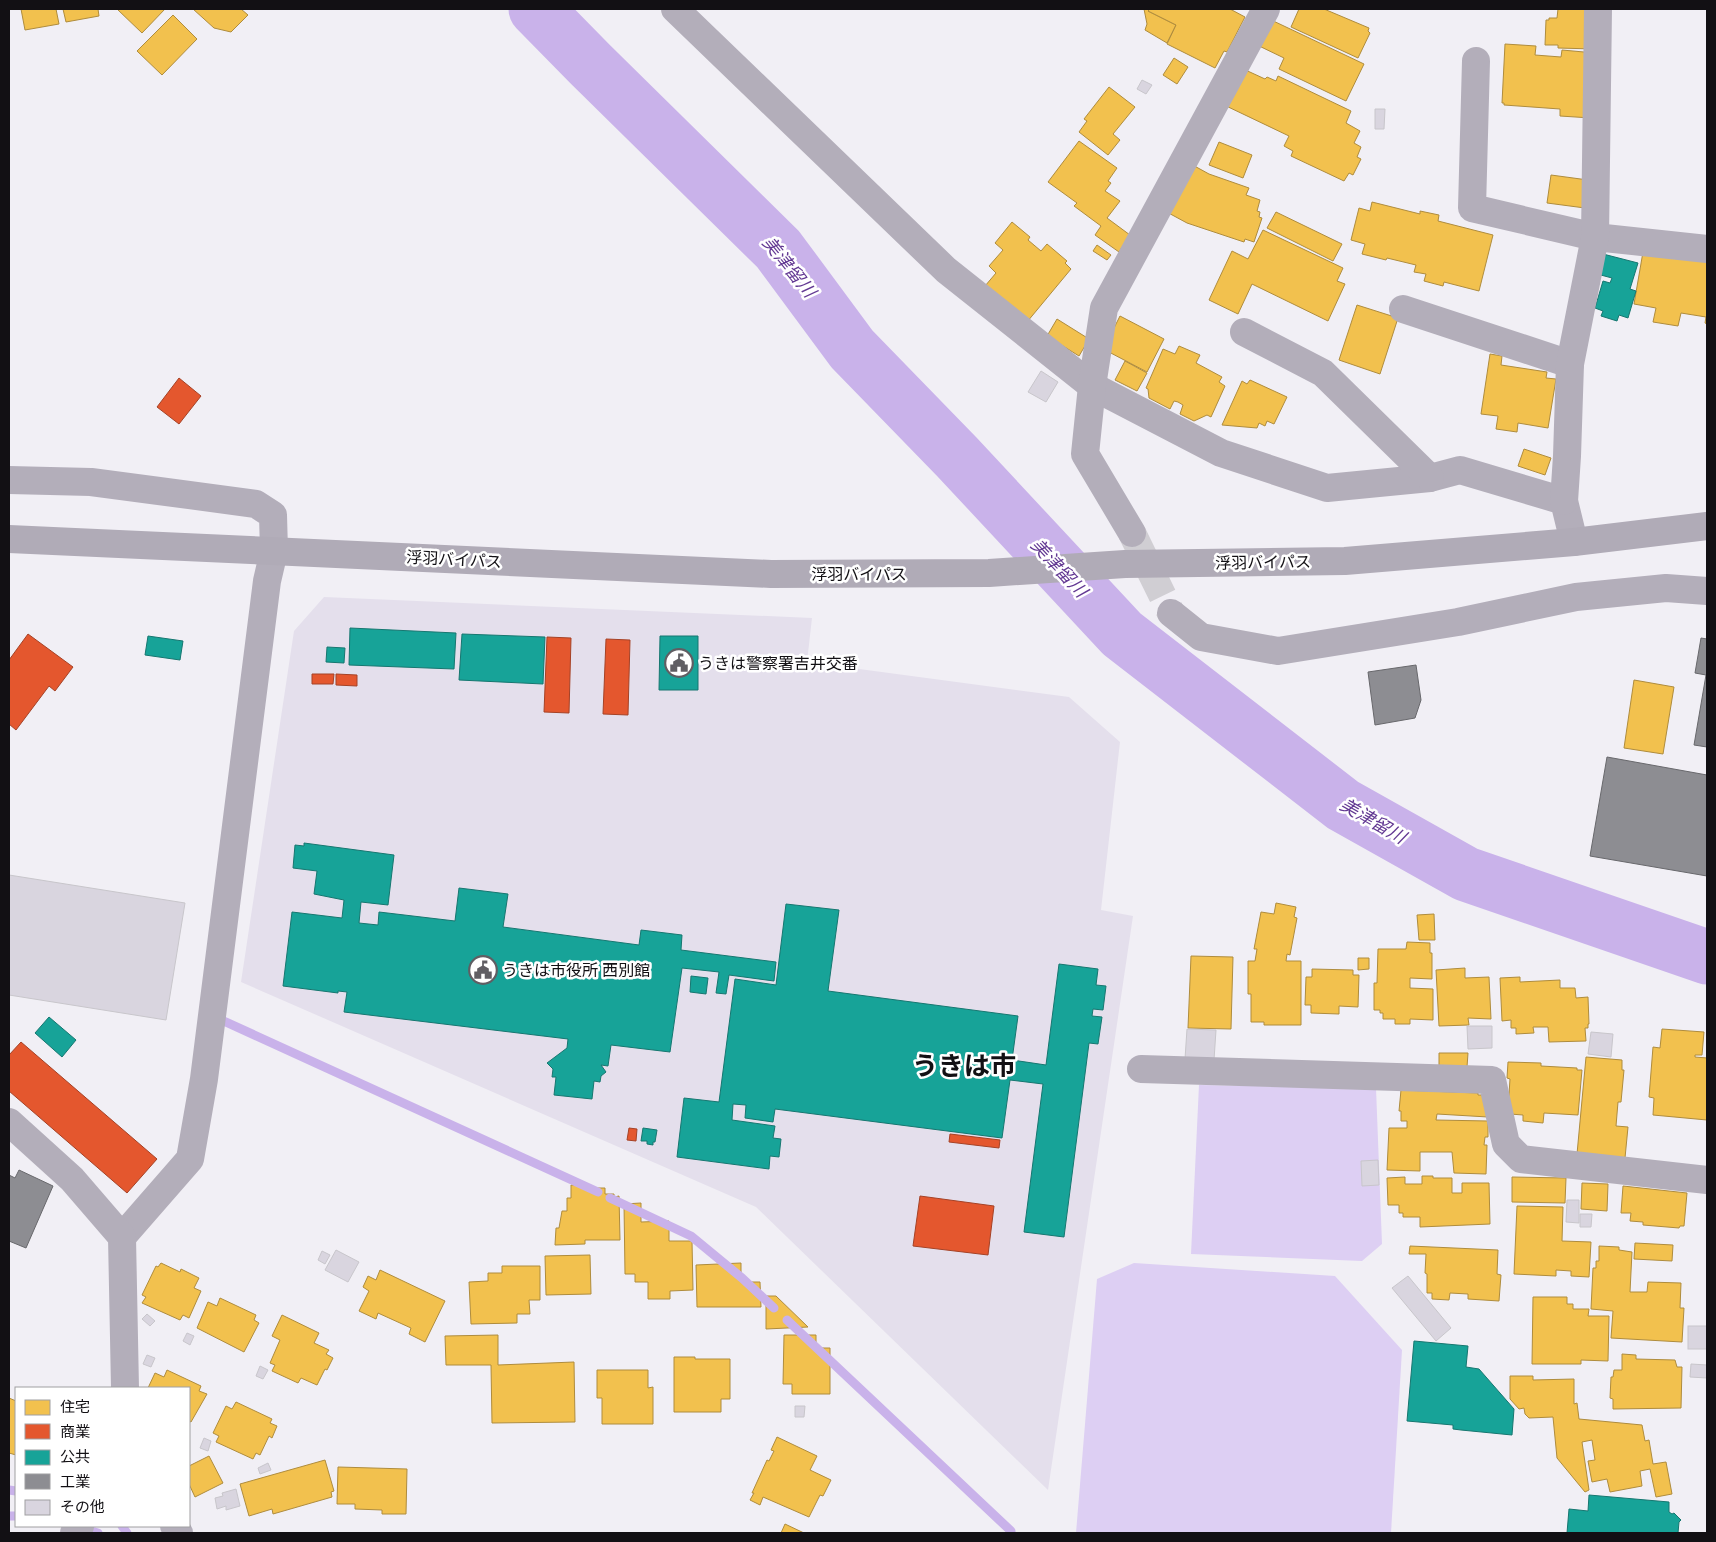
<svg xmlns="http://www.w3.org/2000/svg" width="1716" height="1542" font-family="'Space Grotesk','Noto Sans JP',sans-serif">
	<rect width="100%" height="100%" fill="#f1eff5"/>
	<!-- built -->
	<polygon fill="#e4dfec" points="324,597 812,618 807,662 1069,697 1120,742 1101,910 1133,916 1048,1490 756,1207 241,982 294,631"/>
	<!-- green -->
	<g fill="#ddcff3">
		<polygon points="1199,1085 1376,1088 1382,1244 1362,1261 1191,1254"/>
		<polygon points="1134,1263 1335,1276 1402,1350 1391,1533 1076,1533 1097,1279"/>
	</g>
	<!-- homes -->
	<g fill="#f2c14e" stroke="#af8c3d">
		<polygon points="21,9 56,9 59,24 25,30"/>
		<polygon points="63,9 98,9 99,16 66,22"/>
		<polygon points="117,9 165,9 142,33"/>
		<polygon points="193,9 241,9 248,15 231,32 214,28"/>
		<polygon points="1144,9 1150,9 1148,11 1176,25 1167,43 1145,30 1147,24"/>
		<polygon points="1150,9 1230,9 1245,17 1227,52 1224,51 1215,68 1167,44 1176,25 1148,11"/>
		<polygon points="1299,9 1324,9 1369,28 1368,31 1370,33 1358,58 1291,27"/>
		<polygon points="1558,9 1596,9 1594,49 1558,48 1558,45 1545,45 1546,20 1549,20 1549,18 1557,18"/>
		<polygon points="173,15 197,39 162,75 137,51"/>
		<polygon points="1267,18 1364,64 1346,101 1279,69 1284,58 1255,44"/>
		<polygon points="1505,44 1536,46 1535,55 1561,57 1562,50 1595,53 1591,118 1560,116 1560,109 1504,105 1504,103 1502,103"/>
		<polygon points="1174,58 1188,67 1177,84 1163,75"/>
		<polygon points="1239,67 1265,79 1267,77 1276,81 1278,76 1351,111 1346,123 1360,131 1354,143 1361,147 1357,157 1361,159 1353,175 1349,173 1344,181 1291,156 1293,151 1284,146 1289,136 1222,104"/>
		<polygon points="1109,87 1135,107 1113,134 1120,140 1108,155 1079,132 1087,121 1084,119"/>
		<polygon points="1079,141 1117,168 1108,181 1111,183 1105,191 1120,201 1107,218 1130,235 1119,252 1095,235 1101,226 1074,206 1077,203 1048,182"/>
		<polygon points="1219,142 1252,155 1243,178 1209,165"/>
		<polygon points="1189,163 1209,174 1249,188 1246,195 1260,200 1257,211 1260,212 1259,217 1262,218 1254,242 1245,239 1244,242 1187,223 1163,210"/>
		<polygon points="1551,175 1588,180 1585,208 1547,203"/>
		<polygon points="1372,202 1420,214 1420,211 1439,215 1438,221 1493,235 1479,291 1444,282 1443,286 1424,281 1426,274 1414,272 1416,265 1387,258 1386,260 1362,254 1365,244 1351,240 1359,208 1370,211"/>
		<polygon points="1276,212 1342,244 1333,261 1267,228"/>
		<polygon points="1012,222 1030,237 1028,240 1041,251 1047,244 1067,261 1065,263 1071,269 1027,322 985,286 996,273 989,266 1003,250 995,243"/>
		<polygon points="1263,230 1343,268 1337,281 1345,284 1328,321 1252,284 1238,314 1209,300 1232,251 1248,259"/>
		<polygon points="1097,245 1111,255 1107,260 1093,251"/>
		<polygon points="1643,252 1707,262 1707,324 1705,323 1706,317 1681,313 1678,326 1653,322 1656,308 1634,304"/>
		<polygon points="1357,305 1398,318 1380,374 1339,360"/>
		<polygon points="1120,316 1164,339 1147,372 1107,351 1109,338"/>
		<polygon points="1057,319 1089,339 1079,356 1047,336"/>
		<polygon points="1179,346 1200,355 1196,363 1222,377 1219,382 1225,386 1211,417 1207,415 1194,421 1180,414 1183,405 1178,402 1174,401 1170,409 1149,398 1148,389 1146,388 1163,349 1175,354"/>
		<polygon points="1490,354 1502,356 1501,365 1547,372 1546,378 1556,379 1548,428 1518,423 1517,432 1496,429 1498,416 1481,414"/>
		<polygon points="1125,361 1147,373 1137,391 1115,380"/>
		<polygon points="1250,380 1287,397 1274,424 1267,421 1265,426 1259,423 1257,428 1222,425 1242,381 1247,384"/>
		<polygon points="1524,449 1551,458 1545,475 1518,466"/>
		<polygon points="1634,680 1674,687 1663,754 1624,748"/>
		<polygon points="1276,903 1296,907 1294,917 1297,918 1290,955 1287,954 1286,961 1301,961 1301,1025 1264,1025 1264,1022 1251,1022 1251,994 1248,994 1248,961 1255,961 1257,949 1254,949 1261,912 1274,914"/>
		<polygon points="1434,914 1435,940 1419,940 1417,915"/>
		<polygon points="1407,942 1430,943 1430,953 1432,953 1432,979 1410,978 1410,988 1433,989 1433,1020 1410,1019 1410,1024 1395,1024 1395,1019 1383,1019 1383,1013 1380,1013 1380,1010 1374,1010 1374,983 1377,983 1378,949 1406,949"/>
		<polygon points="1191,956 1233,957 1231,1029 1188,1028"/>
		<polygon points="1358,958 1369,958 1369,969 1358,970"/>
		<polygon points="1465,968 1465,978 1489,977 1491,1019 1468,1018 1469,1025 1439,1026 1436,970"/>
		<polygon points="1312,969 1353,970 1353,975 1359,975 1358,1007 1339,1006 1339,1014 1311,1013 1311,1005 1305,1005 1306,977 1312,977"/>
		<polygon points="1520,977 1520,982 1560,980 1560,988 1575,988 1576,998 1588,997 1589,1024 1588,1024 1588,1028 1585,1028 1586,1041 1549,1042 1548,1027 1533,1027 1534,1033 1516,1034 1516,1028 1511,1028 1511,1020 1502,1021 1500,978"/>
		<polygon points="1662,1029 1704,1032 1702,1055 1695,1055 1695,1057 1707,1058 1707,1120 1653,1115 1654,1098 1649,1097 1653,1047 1660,1048"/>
		<polygon points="1439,1053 1468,1053 1467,1067 1439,1067"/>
		<polygon points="1586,1057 1622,1060 1622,1070 1624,1070 1621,1102 1618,1102 1616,1126 1628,1127 1625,1158 1577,1154"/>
		<polygon points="1508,1062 1541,1063 1541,1066 1577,1068 1577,1070 1582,1070 1578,1115 1544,1113 1543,1123 1523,1121 1523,1115 1510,1114 1508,1110 1510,1079 1507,1078"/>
		<polygon points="1401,1090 1478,1093 1478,1095 1482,1095 1488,1117 1437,1114 1436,1120 1488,1121 1488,1137 1485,1137 1484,1145 1487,1145 1486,1174 1454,1173 1452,1152 1420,1152 1420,1171 1387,1170 1389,1128 1407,1128 1407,1121 1401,1121 1401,1111 1399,1111"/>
		<polygon points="1422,1176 1433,1176 1433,1178 1452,1178 1452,1193 1462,1193 1462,1183 1489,1183 1490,1224 1420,1227 1420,1217 1403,1217 1403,1213 1399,1213 1399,1205 1388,1205 1387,1178 1405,1177 1405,1184 1422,1184"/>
		<polygon points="1512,1177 1566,1178 1565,1203 1512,1202"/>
		<polygon points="1582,1183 1608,1184 1607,1211 1581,1209"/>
		<polygon points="571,1185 583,1185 583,1188 605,1188 605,1194 614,1194 614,1197 619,1196 620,1240 585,1240 585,1244 555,1245 556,1228 559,1228 562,1211 567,1211 567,1198 571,1198"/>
		<polygon points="1623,1186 1687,1193 1684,1226 1680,1226 1679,1228 1643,1225 1643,1222 1630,1221 1631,1213 1621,1213"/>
		<polygon points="641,1203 641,1222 669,1221 669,1241 692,1241 693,1290 670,1291 670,1299 648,1299 648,1282 635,1282 635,1274 625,1274 624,1204"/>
		<polygon points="1517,1206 1563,1207 1562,1241 1591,1242 1589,1277 1571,1276 1571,1271 1556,1270 1556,1276 1514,1274"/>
		<polygon points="1635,1243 1673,1245 1672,1261 1634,1259"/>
		<polygon points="1410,1246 1498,1250 1497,1274 1501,1275 1499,1301 1468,1299 1468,1294 1450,1293 1449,1300 1432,1299 1432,1293 1427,1293 1427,1274 1425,1273 1426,1254 1409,1254"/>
		<polygon points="1599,1246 1619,1247 1619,1250 1632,1252 1630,1292 1647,1292 1648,1282 1681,1283 1680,1308 1684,1308 1682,1342 1611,1338 1613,1311 1591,1309 1593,1268 1596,1268 1596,1261 1599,1261"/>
		<polygon points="590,1255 591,1294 546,1295 545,1256"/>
		<polygon points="161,1263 180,1272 181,1269 199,1278 194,1288 201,1291 189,1318 183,1315 180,1320 142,1303 146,1297 142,1295 156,1266 158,1267"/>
		<polygon points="741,1263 741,1282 760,1282 761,1307 697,1307 696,1265"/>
		<polygon points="502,1266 540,1266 540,1300 529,1300 530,1314 517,1314 517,1323 471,1324 469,1282 488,1281 488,1273 502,1273"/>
		<polygon points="380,1270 445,1301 425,1342 409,1334 411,1328 378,1313 376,1319 359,1311 369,1291 363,1287 368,1276 376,1280"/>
		<polygon points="766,1296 776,1296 808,1327 766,1329"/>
		<polygon points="1533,1297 1567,1297 1567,1304 1573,1304 1573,1309 1589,1309 1588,1316 1609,1316 1608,1361 1581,1360 1581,1364 1532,1364"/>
		<polygon points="220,1298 256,1315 254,1320 259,1323 244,1352 197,1328 208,1302 217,1306"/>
		<polygon points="282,1315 319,1333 314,1343 329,1350 326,1354 333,1358 327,1370 325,1369 317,1385 301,1378 298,1383 272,1371 275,1365 270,1363 280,1340 272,1336"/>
		<polygon points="498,1335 498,1365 574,1362 575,1422 492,1423 491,1365 446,1365 445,1336"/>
		<polygon points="784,1335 816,1335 816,1348 830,1348 830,1394 792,1394 792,1384 783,1384"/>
		<polygon points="1622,1354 1636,1355 1636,1359 1675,1360 1677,1367 1682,1367 1681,1408 1613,1409 1613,1399 1610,1398 1611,1377 1613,1377 1614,1370 1622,1370"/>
		<polygon points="674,1357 695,1357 695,1359 730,1359 730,1399 721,1399 721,1412 674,1412"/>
		<polygon points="167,1370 201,1386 199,1391 207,1394 191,1422 189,1421 189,1388 148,1388 155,1373 164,1377"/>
		<polygon points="597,1370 648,1370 648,1388 653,1387 653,1424 602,1424 602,1398 597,1398"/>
		<polygon points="1510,1376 1533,1376 1533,1380 1574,1379 1574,1404 1577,1403 1579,1419 1642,1425 1645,1441 1649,1440 1653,1464 1666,1462 1672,1494 1656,1497 1650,1469 1640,1471 1642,1486 1610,1492 1607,1479 1592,1482 1588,1461 1595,1460 1592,1440 1582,1442 1589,1490 1585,1492 1557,1458 1553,1417 1529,1418 1525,1414 1524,1408 1519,1409 1510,1399"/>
		<polygon points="9,1398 16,1401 16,1455 9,1453"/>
		<polygon points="236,1402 272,1419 270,1423 277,1426 272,1438 269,1436 260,1455 256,1453 253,1459 216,1442 219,1436 213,1433 226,1406 232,1409"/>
		<polygon points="777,1437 817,1456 810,1470 831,1480 823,1496 820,1495 809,1517 763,1497 760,1505 750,1500 754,1493 752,1493 767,1460 769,1461 774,1451 771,1450"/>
		<polygon points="209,1456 223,1483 195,1497 189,1484 189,1466"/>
		<polygon points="325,1460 334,1491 331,1492 332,1497 273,1514 272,1509 249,1516 240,1484"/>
		<polygon points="338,1467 407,1469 406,1514 382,1514 382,1510 355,1509 355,1504 337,1504"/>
		<polygon points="785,1524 804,1533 781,1533"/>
	</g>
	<!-- shops -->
	<g fill="#e4572e" stroke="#a54226">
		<polygon points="179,378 201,396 179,424 157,407"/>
		<polygon points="28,634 73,667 55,691 49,686 16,730 9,724 9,660"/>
		<polygon points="547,637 571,638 569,713 544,712"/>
		<polygon points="606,639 630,640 628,715 603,714"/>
		<polygon points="312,674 334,674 333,684 312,684"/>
		<polygon points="336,674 357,675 357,686 336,685"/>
		<polygon points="21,1042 157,1159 127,1193 9,1091 9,1055"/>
		<polygon points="629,1128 637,1129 636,1141 627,1140"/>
		<polygon points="950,1134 1000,1140 999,1148 949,1142"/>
		<polygon points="920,1196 994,1206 988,1255 913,1246"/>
	</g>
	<!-- public -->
	<g fill="#17a398" stroke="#167770">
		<polygon points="1603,254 1638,263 1630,289 1636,291 1628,318 1619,315 1617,321 1601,316 1603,311 1595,308 1603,281 1610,283 1612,278 1597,274"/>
		<polygon points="350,628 456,633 454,669 349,665"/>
		<polygon points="462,634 545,637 543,684 459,680"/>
		<polygon points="148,636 183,641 180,660 145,655"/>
		<polygon points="660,636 698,636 698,690 659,690"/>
		<polygon points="327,647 345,648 344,663 326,662"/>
		<polygon points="304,843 394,855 388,905 361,902 359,923 378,925 379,912 455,921 459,888 508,894 503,927 639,945 641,930 682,935 681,950 776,962 774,981 729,975 726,994 716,993 719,972 682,968 670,1052 611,1045 608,1066 601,1065 606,1072 601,1076 600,1082 594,1081 592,1099 554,1095 556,1077 552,1077 553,1069 547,1063 567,1048 568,1039 344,1012 347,992 338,991 338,993 283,986 292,912 342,918 344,900 314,894 317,871 293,868 295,845 304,846"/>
		<polygon points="786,904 839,910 828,991 1018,1016 1012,1060 1046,1065 1059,964 1098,969 1096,985 1106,986 1103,1010 1093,1009 1092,1016 1102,1017 1098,1044 1089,1043 1064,1237 1024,1232 1043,1084 1010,1080 1002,1138 775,1109 773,1122 745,1118 746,1105 733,1104 732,1120 775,1126 773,1138 781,1139 779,1157 770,1156 769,1169 677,1157 684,1098 719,1102 735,979 776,985"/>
		<polygon points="691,976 708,978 706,994 690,992"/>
		<polygon points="49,1017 76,1040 62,1057 35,1033"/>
		<polygon points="643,1128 657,1130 655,1142 653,1142 653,1145 647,1144 647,1141 641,1141"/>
		<polygon points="1414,1341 1468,1346 1466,1367 1479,1369 1514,1409 1512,1435 1461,1430 1453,1429 1453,1425 1407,1421"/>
		<polygon points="1589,1495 1669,1502 1669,1512 1672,1514 1674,1513 1681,1520 1679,1522 1678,1533 1567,1533 1569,1509 1588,1511"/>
	</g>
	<!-- industry -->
	<g fill="#8d8d92" stroke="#68686c">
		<polygon points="1701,638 1707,639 1707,747 1694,745 1706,675 1695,673"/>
		<polygon points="1416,665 1421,700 1415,718 1375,725 1368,672"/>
		<polygon points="1607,757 1707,775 1707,876 1590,856"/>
		<polygon points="19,1170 53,1186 26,1248 9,1241 9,1175 15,1178"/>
	</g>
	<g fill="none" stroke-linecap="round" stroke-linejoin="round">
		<!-- stream -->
		<g stroke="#c9b2ea" stroke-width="9">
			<polyline points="217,1018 598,1192"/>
			<polyline points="610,1198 691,1236 742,1278 774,1308"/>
			<polyline points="787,1320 1011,1531 1011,1533"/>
			<polyline points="9,1490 16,1491"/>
			<polyline points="9,1516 16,1516"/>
			<polyline points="122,1526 127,1533"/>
			<polyline points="81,1528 98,1533"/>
		</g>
		<!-- river -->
		<polyline stroke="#c9b2ea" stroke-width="55" points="536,9 590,64 778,249 852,349 957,457 1122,634 1343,805 1466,874 1707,957"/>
	</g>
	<!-- building -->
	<g fill="#d9d5df" stroke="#c8c6cb">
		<polygon points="1142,80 1152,85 1146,94 1137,89"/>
		<polygon points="1375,109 1385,109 1384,129 1375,129"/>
		<polygon points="1041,371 1058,382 1046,402 1028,392"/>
		<polygon points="9,875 185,903 166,1020 9,995"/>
		<polygon points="1467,1026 1492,1026 1492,1048 1468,1049"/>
		<polygon points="1187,1029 1216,1030 1214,1060 1185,1059"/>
		<polygon points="1591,1032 1613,1034 1611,1057 1588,1054"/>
		<polygon points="1378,1160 1379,1185 1362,1186 1361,1161"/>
		<polygon points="1567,1200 1579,1200 1579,1223 1566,1222"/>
		<polygon points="1580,1214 1592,1214 1591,1227 1580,1227"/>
		<polygon points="336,1250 359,1262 348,1282 325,1270"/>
		<polygon points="322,1251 330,1255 325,1264 318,1260"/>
		<polygon points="1408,1276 1451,1328 1436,1341 1392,1288"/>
		<polygon points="147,1314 155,1321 150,1326 142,1319"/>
		<rect x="1688" y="1326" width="19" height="23"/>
		<polygon points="187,1333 194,1336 190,1345 183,1341"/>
		<polygon points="147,1355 155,1358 151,1367 143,1364"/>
		<polygon points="1691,1364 1707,1365 1707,1378 1690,1377"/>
		<polygon points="260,1366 268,1370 263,1379 256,1376"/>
		<polygon points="795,1406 805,1406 804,1417 795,1417"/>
		<polygon points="204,1438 211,1441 208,1451 200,1448"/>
		<polygon points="268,1463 271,1470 260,1474 258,1468"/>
		<polygon points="236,1489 240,1506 226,1510 226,1506 217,1509 215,1498 223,1496 222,1493"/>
	</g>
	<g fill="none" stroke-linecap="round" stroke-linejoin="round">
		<!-- street-tunnel -->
		<polyline stroke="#d0ced3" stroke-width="28" stroke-dasharray="28 14" stroke-linecap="butt" points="1132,533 1171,613"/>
		<!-- street -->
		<g stroke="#b3aeba" stroke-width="28">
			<polyline points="675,9 946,270 1092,386 1221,453 1327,488 1430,478 1460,470 1564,501 1574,542"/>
			<polyline points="1476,61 1472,208 1595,237 1707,249"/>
			<polyline points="1403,309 1570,364"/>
			<polyline points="1244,332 1323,373 1430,478"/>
			<polyline points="9,480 91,482 159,491 256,504 273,515 274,551 267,581 204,1079 190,1159 122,1237"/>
			<polyline points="1564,501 1567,456 1570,364 1595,237 1598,9"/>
			<polyline points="1132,533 1085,454 1092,386 1104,308 1266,9"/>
			<polyline points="1171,613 1201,637 1278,651 1458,622 1576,597 1666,588 1707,591"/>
			<polyline points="1141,1069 1492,1080 1506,1144 1521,1159 1707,1180"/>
			<polyline points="9,1122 72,1179 122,1237 125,1388"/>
			<polyline points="174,1526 179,1533"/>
			<polyline points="74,1533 80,1526"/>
		</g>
		<!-- highway -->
		<polyline stroke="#b0abb7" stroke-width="28" points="9,539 771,574 989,573 1125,564 1345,561 1574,542 1707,526"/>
	</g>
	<!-- icons -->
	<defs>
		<symbol id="civic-ring" viewBox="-11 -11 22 22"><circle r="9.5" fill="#fff" stroke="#605e63" stroke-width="1.5"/><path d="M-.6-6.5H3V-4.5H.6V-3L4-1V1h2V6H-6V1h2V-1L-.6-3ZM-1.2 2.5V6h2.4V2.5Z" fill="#605e63"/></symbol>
	</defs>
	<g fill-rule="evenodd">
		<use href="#civic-ring" x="663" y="647" width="32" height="32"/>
		<use href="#civic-ring" x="467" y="954" width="32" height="32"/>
	</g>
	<g text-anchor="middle" stroke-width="5" stroke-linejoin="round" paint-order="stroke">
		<!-- street labels -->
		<g font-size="16" fill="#121014" stroke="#fff">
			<text transform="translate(454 559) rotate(3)" y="6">浮羽バイパス</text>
			<text transform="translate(1263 562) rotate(-1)" y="6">浮羽バイパス</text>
			<text x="859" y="580">浮羽バイパス</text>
		</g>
		<!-- poi labels -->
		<g font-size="16" fill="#121014" stroke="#fff" text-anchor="start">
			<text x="698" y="669">うきは警察署吉井交番</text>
			<text x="502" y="976">うきは市役所 西別館</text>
		</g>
		<!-- water labels -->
		<g font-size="18" font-style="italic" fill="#633993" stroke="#fff">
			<text transform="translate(789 267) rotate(51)" y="6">美津留川</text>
			<text transform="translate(1059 568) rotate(47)" y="6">美津留川</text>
			<text transform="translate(1373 821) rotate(30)" y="6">美津留川</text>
		</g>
		<!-- town labels -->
		<g font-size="26" font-weight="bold" fill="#121014" stroke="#fff">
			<text x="964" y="1075">うきは市</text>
		</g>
	</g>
	<!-- border -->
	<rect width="1716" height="1542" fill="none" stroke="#121014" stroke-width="20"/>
	<!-- legend -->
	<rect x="15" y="1387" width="175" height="140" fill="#ffffff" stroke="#a09fa1"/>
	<rect x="25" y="1400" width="25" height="15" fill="#f2c14e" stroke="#a09fa1"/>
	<text x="60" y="1412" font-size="15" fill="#121014">住宅</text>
	<rect x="25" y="1424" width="25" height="15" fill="#e4572e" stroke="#a09fa1"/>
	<text x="60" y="1437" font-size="15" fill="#121014">商業</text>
	<rect x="25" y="1450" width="25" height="15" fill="#17a398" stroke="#a09fa1"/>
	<text x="60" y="1462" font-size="15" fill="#121014">公共</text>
	<rect x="25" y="1474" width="25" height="15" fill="#8d8d92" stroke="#a09fa1"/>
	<text x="60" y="1487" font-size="15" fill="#121014">工業</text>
	<rect x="25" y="1500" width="25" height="15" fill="#d9d5df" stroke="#a09fa1"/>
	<text x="60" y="1512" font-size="15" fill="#121014">その他</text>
</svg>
